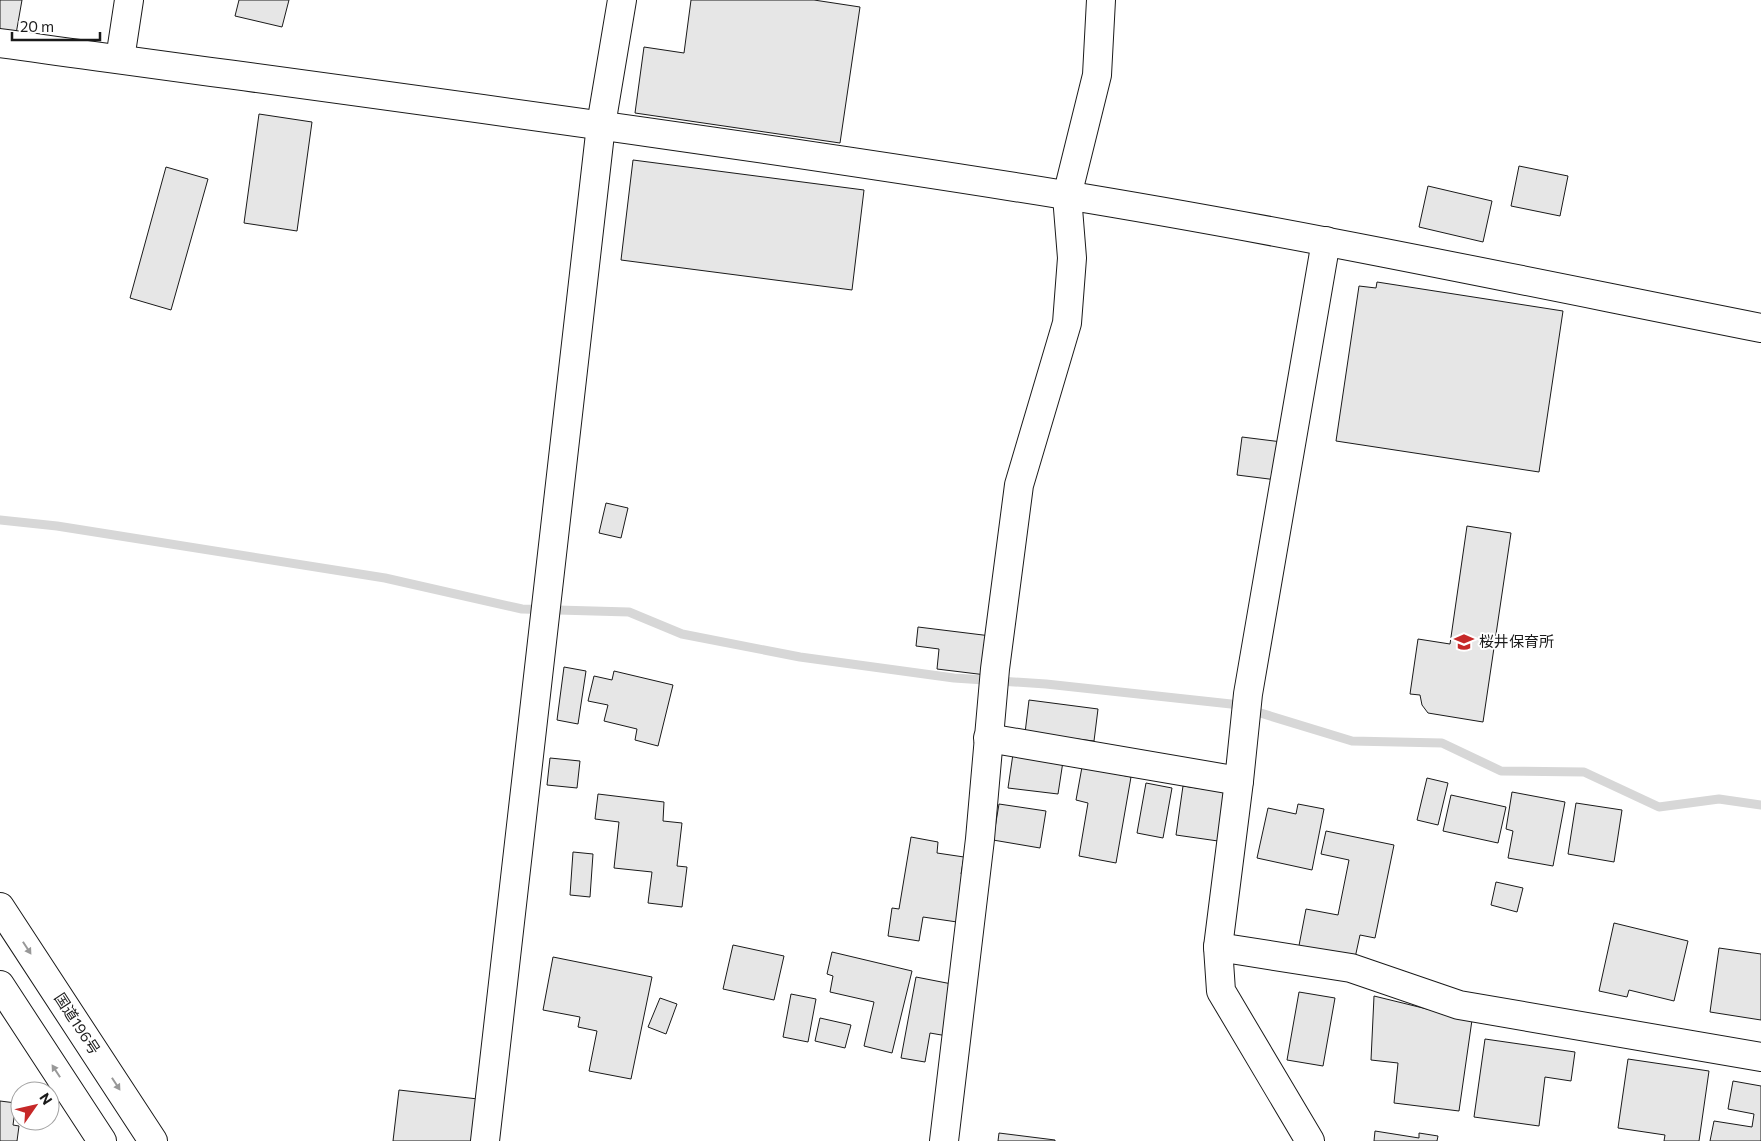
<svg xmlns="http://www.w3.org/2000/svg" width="1761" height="1141" font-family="Commissioner,'Noto Sans JP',sans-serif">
	<rect width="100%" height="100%" fill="#fff"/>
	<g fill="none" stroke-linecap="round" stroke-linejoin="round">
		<!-- stream -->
		<polyline stroke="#d7d7d7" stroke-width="9" points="0,520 57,526 385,578 522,609 629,612 682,634 800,657 954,678 1046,684 1231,704 1352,741 1442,743 1501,771 1584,772 1659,807 1719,799 1761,805"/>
	</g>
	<!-- building -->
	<g fill="#e6e6e6" stroke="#1a1a1a">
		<polygon points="0,0 22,0 16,34 0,31"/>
		<polygon points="239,0 289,0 282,27 235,16"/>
		<polygon points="691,0 814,0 860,7 840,143 635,113 644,47 684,53"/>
		<polygon points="259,114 312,122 297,231 244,223"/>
		<polygon points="633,160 864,190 852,290 621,260"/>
		<polygon points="1519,166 1568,176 1560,216 1511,206"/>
		<polygon points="166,167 208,179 171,310 130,298"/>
		<polygon points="1428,186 1492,201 1483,242 1419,227"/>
		<polygon points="1377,282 1563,311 1539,472 1336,441 1359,286 1376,288"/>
		<polygon points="1242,437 1282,442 1277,480 1237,475"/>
		<polygon points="606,503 628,508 621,538 599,533"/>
		<polygon points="1467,526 1511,533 1483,722 1428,713 1422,705 1420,695 1410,694 1418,639 1450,644"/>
		<polygon points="918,627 991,636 986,675 937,669 939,649 916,646"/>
		<polygon points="564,667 586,671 578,724 557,720"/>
		<polygon points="614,671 673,685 658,746 635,740 637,729 604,721 608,705 588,701 594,676 612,680"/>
		<polygon points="1029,700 1098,709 1094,741 1025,733"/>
		<polygon points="1013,754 1064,755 1058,794 1008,788"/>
		<polygon points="550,758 580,761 577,788 547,785"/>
		<polygon points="1082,767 1131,777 1116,863 1079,856 1088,803 1076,800"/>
		<polygon points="1427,778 1448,783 1438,825 1417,820"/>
		<polygon points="1146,783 1172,788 1163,838 1137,833"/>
		<polygon points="1183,786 1232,793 1225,842 1176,835"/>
		<polygon points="1512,792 1565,802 1553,866 1508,858 1513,831 1506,829"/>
		<polygon points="598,794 664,802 663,821 682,823 677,866 687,867 682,907 648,903 652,872 614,868 619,822 595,819"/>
		<polygon points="1451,795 1506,807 1498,843 1443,831"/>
		<polygon points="1576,803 1622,810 1614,862 1568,854"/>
		<polygon points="999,804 1046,811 1040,848 993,840"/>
		<polygon points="1298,804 1324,809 1312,870 1257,858 1268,808 1296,814"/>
		<polygon points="1326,831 1394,845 1375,938 1360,935 1353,967 1297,956 1306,909 1338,915 1349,860 1321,854"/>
		<polygon points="911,837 938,842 937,853 964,857 961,874 971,876 964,923 923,917 919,941 888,936 892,908 899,909"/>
		<polygon points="573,852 593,854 590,897 570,895"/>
		<polygon points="1496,882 1523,888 1517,912 1491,905"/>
		<polygon points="1614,923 1688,941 1674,1001 1629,990 1627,997 1599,991"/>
		<polygon points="733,945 784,956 774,1000 723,989"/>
		<polygon points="1719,948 1761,954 1761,1020 1710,1012"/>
		<polygon points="832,952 912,971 892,1053 864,1046 874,1002 830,992 833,976 827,974"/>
		<polygon points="553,957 652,977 631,1079 589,1071 597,1031 578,1027 580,1017 543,1010"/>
		<polygon points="916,977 962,986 953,1037 930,1033 925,1062 901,1058"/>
		<polygon points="1299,992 1335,998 1323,1066 1287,1060"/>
		<polygon points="791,994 816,999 808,1042 783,1037"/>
		<polygon points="1374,996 1472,1020 1459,1111 1394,1103 1398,1063 1371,1060"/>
		<polygon points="660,998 677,1004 666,1034 648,1027"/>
		<polygon points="820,1018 851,1025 845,1048 815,1041"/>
		<polygon points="1485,1039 1575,1052 1571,1081 1545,1077 1539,1126 1474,1117"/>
		<polygon points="1628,1059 1709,1071 1699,1141 1664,1141 1665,1135 1618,1128"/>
		<polygon points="1733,1081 1761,1086 1761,1141 1710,1141 1714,1121 1752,1127 1754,1114 1728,1109"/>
		<polygon points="399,1090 478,1099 473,1141 393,1141"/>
		<polygon points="0,1101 16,1103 13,1125 19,1126 17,1141 0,1141"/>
		<polygon points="1375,1131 1419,1138 1419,1133 1438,1136 1437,1141 1374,1141"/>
		<polygon points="999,1133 1055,1140 1055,1141 998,1141"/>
	</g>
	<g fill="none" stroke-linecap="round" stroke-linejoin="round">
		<defs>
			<g id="minor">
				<path d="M0 43C355 92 711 138 1065 195 1298 233 1529 282 1761 328"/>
				<polyline points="120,59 129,0"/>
				<polyline points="988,738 1239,781"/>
				<polyline points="1218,947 1351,968 1459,1005 1761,1057"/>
				<polyline points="485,1141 601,125 622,0"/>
				<polyline points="944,1141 980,839 995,669 1019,485 1067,323 1072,258 1067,196 1097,75 1101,0"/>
				<polyline points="1310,1141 1221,991 1218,947 1239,781 1248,694 1326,241"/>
			</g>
			<g id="highway">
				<polyline points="0,907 153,1141"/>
				<polyline points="0,985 102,1141"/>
			</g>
		</defs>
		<!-- minor casing -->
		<use href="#minor" stroke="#1a1a1a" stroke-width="30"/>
		<!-- highway casing -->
		<use href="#highway" stroke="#1a1a1a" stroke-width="30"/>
		<!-- minor -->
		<use href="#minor" stroke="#fff" stroke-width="28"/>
		<!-- highway -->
		<use href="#highway" stroke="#fff" stroke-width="28"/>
	</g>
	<!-- one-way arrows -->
	<defs><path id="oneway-solid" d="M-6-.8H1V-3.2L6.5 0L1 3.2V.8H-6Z" transform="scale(1.25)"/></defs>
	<g fill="#989898">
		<use href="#oneway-solid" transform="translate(27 948) rotate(57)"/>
		<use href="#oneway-solid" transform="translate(56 1071) rotate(-123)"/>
		<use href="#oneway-solid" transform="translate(116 1084) rotate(57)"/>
	</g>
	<!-- icons -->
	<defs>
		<symbol id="school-bare" viewBox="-9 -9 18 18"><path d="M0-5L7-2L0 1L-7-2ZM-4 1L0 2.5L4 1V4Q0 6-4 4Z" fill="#c62828" stroke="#fff" stroke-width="2.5" paint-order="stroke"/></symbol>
	</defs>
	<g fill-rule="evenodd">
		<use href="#school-bare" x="1450" y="628" width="28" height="28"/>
	</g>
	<g text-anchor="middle" stroke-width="4" stroke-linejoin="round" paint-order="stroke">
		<!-- poi labels -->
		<g font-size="15" fill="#1a1a1a" stroke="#fff" text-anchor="start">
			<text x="1479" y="647">桜井保育所</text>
		</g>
		<!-- street labels -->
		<g font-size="15" fill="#1a1a1a" stroke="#fff">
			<text transform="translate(77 1024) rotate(57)" y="5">国道196号</text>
		</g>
	</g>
	<!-- north arrow -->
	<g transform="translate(35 1106) rotate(56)"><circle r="24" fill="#ffffff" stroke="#a3a3a3"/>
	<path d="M0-4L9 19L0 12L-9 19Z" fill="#c62828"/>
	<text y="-8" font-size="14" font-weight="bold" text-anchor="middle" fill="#1a1a1a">N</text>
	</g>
	<!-- scale -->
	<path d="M12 32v8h88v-8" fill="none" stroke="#1a1a1a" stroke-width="2.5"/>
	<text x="20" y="32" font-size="15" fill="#1a1a1a" stroke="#ffffff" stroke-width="4" paint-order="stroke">20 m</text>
</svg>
